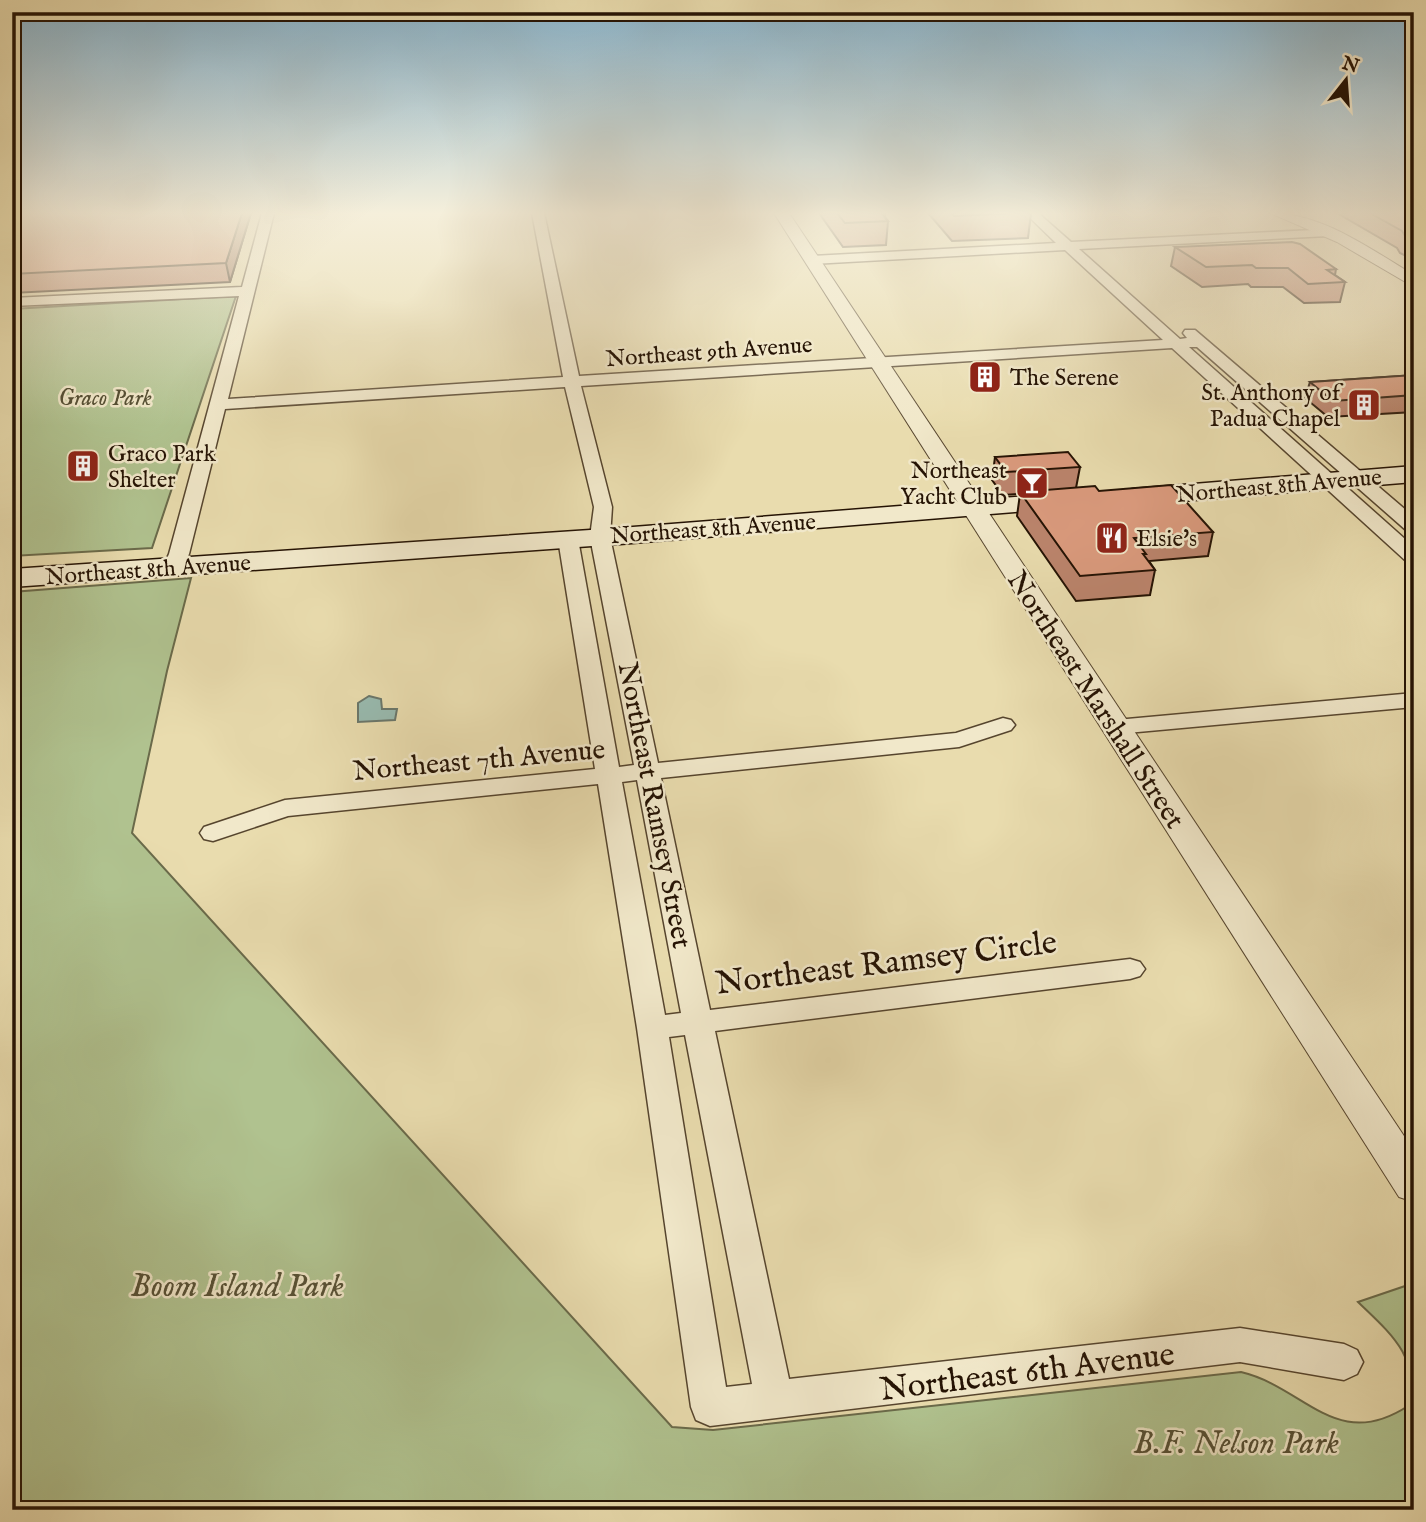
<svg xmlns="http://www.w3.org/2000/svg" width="1426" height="1522" font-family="'IM FELL English',serif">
	<rect width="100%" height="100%" fill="#e9dcae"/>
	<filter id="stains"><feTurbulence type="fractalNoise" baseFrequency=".00286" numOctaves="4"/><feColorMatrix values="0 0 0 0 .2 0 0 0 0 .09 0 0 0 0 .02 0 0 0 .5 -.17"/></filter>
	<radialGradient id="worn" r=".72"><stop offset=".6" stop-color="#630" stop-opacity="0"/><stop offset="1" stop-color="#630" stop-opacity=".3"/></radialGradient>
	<!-- green -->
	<g fill="#b0c28f" stroke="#6a6a4a" stroke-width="2">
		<polygon points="236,296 152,548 12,556 12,309"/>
		<path d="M191 578 167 671 132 833 672 1427 713 1430 1241 1372C1305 1387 1336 1453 1408 1406 1422 1358 1389 1332 1358 1302L1414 1283V1510H12V592Z"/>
	</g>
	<!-- water -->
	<polygon fill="#98baaf" stroke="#6a776b" stroke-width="2" points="369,696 381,699 382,709 397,709 395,720 358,722 358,703"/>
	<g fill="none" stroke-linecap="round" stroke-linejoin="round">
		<defs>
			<g id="minor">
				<path d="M262 213H274L228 399 563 377 532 213H544L579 376 1163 340 1065 250 812 264 805 260 812 256 1056 243 1025 213H1038L1071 242 1333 229V235L1328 236 1079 249 1180 339 1187 338 1183 333 1185 330H1195L1414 517V533L1407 531 1197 347H1189L1414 547V564L1407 562 1172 348 581 386 612 507 610 537 658 763 956 733 1003 718 1011 720 1015 725 1011 730 959 747 661 778 710 1010 1130 959 1140 962 1145 969 1140 976 1130 979 715 1031 789 1379 1240 1328 1344 1344 1357 1350 1363 1362 1357 1374 1344 1380 1240 1362 710 1426 696 1420 691 1407 637 1028 598 784 288 816 213 841 204 839 200 833 204 827 285 800 595 769 558 539 568 533 578 539 619 767 634 765 590 537 594 507 565 387 225 409 189 554 180 571H166L163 567 169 554 239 296 12 306V298L242 287ZM637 780 681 1013 665 1015 622 782ZM685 1035 752 1384 726 1387 669 1037Z"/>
				<polygon points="1414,693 1414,707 1116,734 1108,732 1104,727 1108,722 1116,720"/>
			</g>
			<g id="tertiary">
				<polygon points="774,213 789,213 1414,1151 1414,1202 1399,1197"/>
				<path d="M1270 213C1322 213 1370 249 1414 275V287L1337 242Z"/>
			</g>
			<g id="secondary">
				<polygon points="1414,466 1414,482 1133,505 1124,503 1120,497 1124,491 1133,489"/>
				<polygon points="1066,493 1075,495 1079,501 1075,507 620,544 12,587 12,569 620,528"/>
			</g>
		</defs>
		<!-- minor casing -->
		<use href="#minor" stroke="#56452e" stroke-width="3"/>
		<!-- tertiary casing -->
		<use href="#tertiary" stroke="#56452e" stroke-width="2"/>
		<!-- secondary casing -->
		<use href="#secondary" stroke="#251304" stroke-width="3"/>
		<!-- minor -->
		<use href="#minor" fill="#f1e8ca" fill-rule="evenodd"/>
		<!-- tertiary -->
		<use href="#tertiary" fill="#f1e8ca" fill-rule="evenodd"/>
		<!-- secondary -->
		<use href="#secondary" fill="#f1e8ca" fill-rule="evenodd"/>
	</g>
	<!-- wall -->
	<g fill="#bb846c" stroke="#251304" stroke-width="2">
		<polygon points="12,213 251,213 230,282 12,293"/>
		<polygon points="819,213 885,213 885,217 888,221 886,245 843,247"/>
		<polygon points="928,213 1031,213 1028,238 952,241"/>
		<polygon points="1337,213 1414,213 1414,260 1400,253 1397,248"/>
		<polygon points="1175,247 1336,269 1335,275 1345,282 1340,302 1304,303 1283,287 1251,287 1248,284 1202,287 1171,266"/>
		<polygon points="1414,375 1414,412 1328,417 1305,398 1310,382"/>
		<polygon points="995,457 1080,467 1076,488 1099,491 1213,532 1208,556 1149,561 1155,570 1150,595 1076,601 1017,516 1020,494 1003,495 992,480"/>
	</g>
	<!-- shaded-wall -->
	<polygon fill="#996c58" stroke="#251304" stroke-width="2" points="242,213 251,213 230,282 226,263"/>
	<!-- building -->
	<g fill="#da9a7d" stroke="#251304" stroke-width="2">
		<polygon points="12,213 242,213 226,263 12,274"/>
		<polygon points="837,213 885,213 882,214 888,221 845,223"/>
		<polygon points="952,213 1016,213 954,216"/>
		<polygon points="1370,213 1414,213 1414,240 1405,236 1402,231"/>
		<polygon points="1292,242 1300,244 1336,269 1327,270 1345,282 1308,284 1288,268 1256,268 1252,265 1206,267 1175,247"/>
		<polygon points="1414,375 1414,395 1333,401 1310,382"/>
		<polygon points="1068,452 1080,467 1006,472 995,457"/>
		<polygon points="1171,485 1213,532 1134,538 1146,554 1143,554 1155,570 1080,576 1020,492 1095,486 1099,491"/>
	</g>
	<!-- sky -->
	<linearGradient id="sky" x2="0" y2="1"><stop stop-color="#88b6d1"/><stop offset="0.5" stop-color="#f5efdb"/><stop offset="1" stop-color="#f5efdb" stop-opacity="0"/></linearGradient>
	<rect width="1426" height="426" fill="url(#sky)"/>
	<!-- icons -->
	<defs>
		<symbol id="building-square" viewBox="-11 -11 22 22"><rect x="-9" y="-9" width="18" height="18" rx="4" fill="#8f2418" stroke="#f1e8ca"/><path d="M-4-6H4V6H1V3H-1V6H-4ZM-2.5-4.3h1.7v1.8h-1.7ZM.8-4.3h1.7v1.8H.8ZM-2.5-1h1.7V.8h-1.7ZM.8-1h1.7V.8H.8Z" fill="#fff"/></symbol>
		<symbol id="bar-square" viewBox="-11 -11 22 22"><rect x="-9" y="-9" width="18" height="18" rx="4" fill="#8f2418" stroke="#f1e8ca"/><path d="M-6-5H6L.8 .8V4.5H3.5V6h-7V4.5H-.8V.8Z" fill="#fff"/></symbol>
		<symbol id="restaurant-square" viewBox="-11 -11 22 22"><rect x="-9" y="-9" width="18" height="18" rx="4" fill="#8f2418" stroke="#f1e8ca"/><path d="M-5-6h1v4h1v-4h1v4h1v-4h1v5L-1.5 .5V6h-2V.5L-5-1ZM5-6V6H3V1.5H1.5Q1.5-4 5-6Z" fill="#fff"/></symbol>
	</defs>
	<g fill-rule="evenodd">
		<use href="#building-square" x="966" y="358" width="38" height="38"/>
		<use href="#building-square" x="1345" y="386" width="38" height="38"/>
		<use href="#building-square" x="64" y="447" width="38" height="38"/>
		<use href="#bar-square" x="1013" y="464" width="38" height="38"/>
		<use href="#restaurant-square" x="1093" y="519" width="38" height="38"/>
	</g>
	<g text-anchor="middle" stroke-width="5" stroke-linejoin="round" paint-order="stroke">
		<!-- far-street labels -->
		<g font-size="23" fill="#251304" stroke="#f1e8ca">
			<text transform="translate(709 351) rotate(-4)" y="8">Northeast 9th Avenue</text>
			<text transform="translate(1279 485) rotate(-5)" y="8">Northeast 8th Avenue</text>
			<text transform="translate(713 528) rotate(-4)" y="8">Northeast 8th Avenue</text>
			<text transform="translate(148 569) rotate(-4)" y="8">Northeast 8th Avenue</text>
		</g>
		<!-- far-poi labels -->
		<g font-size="23" fill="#251304" stroke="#f1e8ca" text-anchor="start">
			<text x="1010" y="385">The Serene</text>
			<text x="1340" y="400" text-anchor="end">St. Anthony of<tspan x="1340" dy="26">Padua Chapel</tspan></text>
			<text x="108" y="461">Graco Park<tspan x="108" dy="26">Shelter</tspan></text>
			<text x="1007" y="478" text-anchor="end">Northeast<tspan x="1007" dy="26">Yacht Club</tspan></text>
			<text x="1136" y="546">Elsie's</text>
		</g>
		<!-- far-park labels -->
		<g font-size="23" font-style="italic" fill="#565035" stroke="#f1e8ca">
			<text x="105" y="405">Graco Park</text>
		</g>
		<!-- street labels -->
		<g font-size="28" fill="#251304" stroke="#f1e8ca">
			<text transform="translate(1097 699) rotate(57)" y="10">Northeast Marshall Street</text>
			<text transform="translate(479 759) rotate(-5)" y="10">Northeast 7th Avenue</text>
			<text transform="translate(656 805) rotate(79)" y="10">Northeast Ramsey Street</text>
		</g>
		<!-- near-street labels -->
		<g font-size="33" fill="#251304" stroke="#f1e8ca">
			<text transform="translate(886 961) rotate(-7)" y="12">Northeast Ramsey Circle</text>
			<text transform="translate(1027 1370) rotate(-7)" y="12">Northeast 6th Avenue</text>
		</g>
		<!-- near-park labels -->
		<g font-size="33" font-style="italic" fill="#565035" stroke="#f1e8ca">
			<text x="237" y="1296">Boom Island Park</text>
			<text x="1236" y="1453">B.F. Nelson Park</text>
		</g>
	</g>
	<!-- margin -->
	<rect width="1426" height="1522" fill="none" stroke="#e9dcae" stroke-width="42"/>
	<rect x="14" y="14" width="1398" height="1494" fill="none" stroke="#251304" stroke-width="3.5"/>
	<rect x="21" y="21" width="1384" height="1480" fill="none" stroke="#251304" stroke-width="2"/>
	<!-- north arrow -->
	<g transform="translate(1346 80) rotate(17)" stroke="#f1e8ca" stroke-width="5" paint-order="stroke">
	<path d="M0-5L12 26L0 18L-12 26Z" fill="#251304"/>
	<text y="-10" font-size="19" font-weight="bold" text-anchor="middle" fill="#251304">N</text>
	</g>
	<rect width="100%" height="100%" filter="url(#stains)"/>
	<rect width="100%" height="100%" fill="url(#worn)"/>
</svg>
